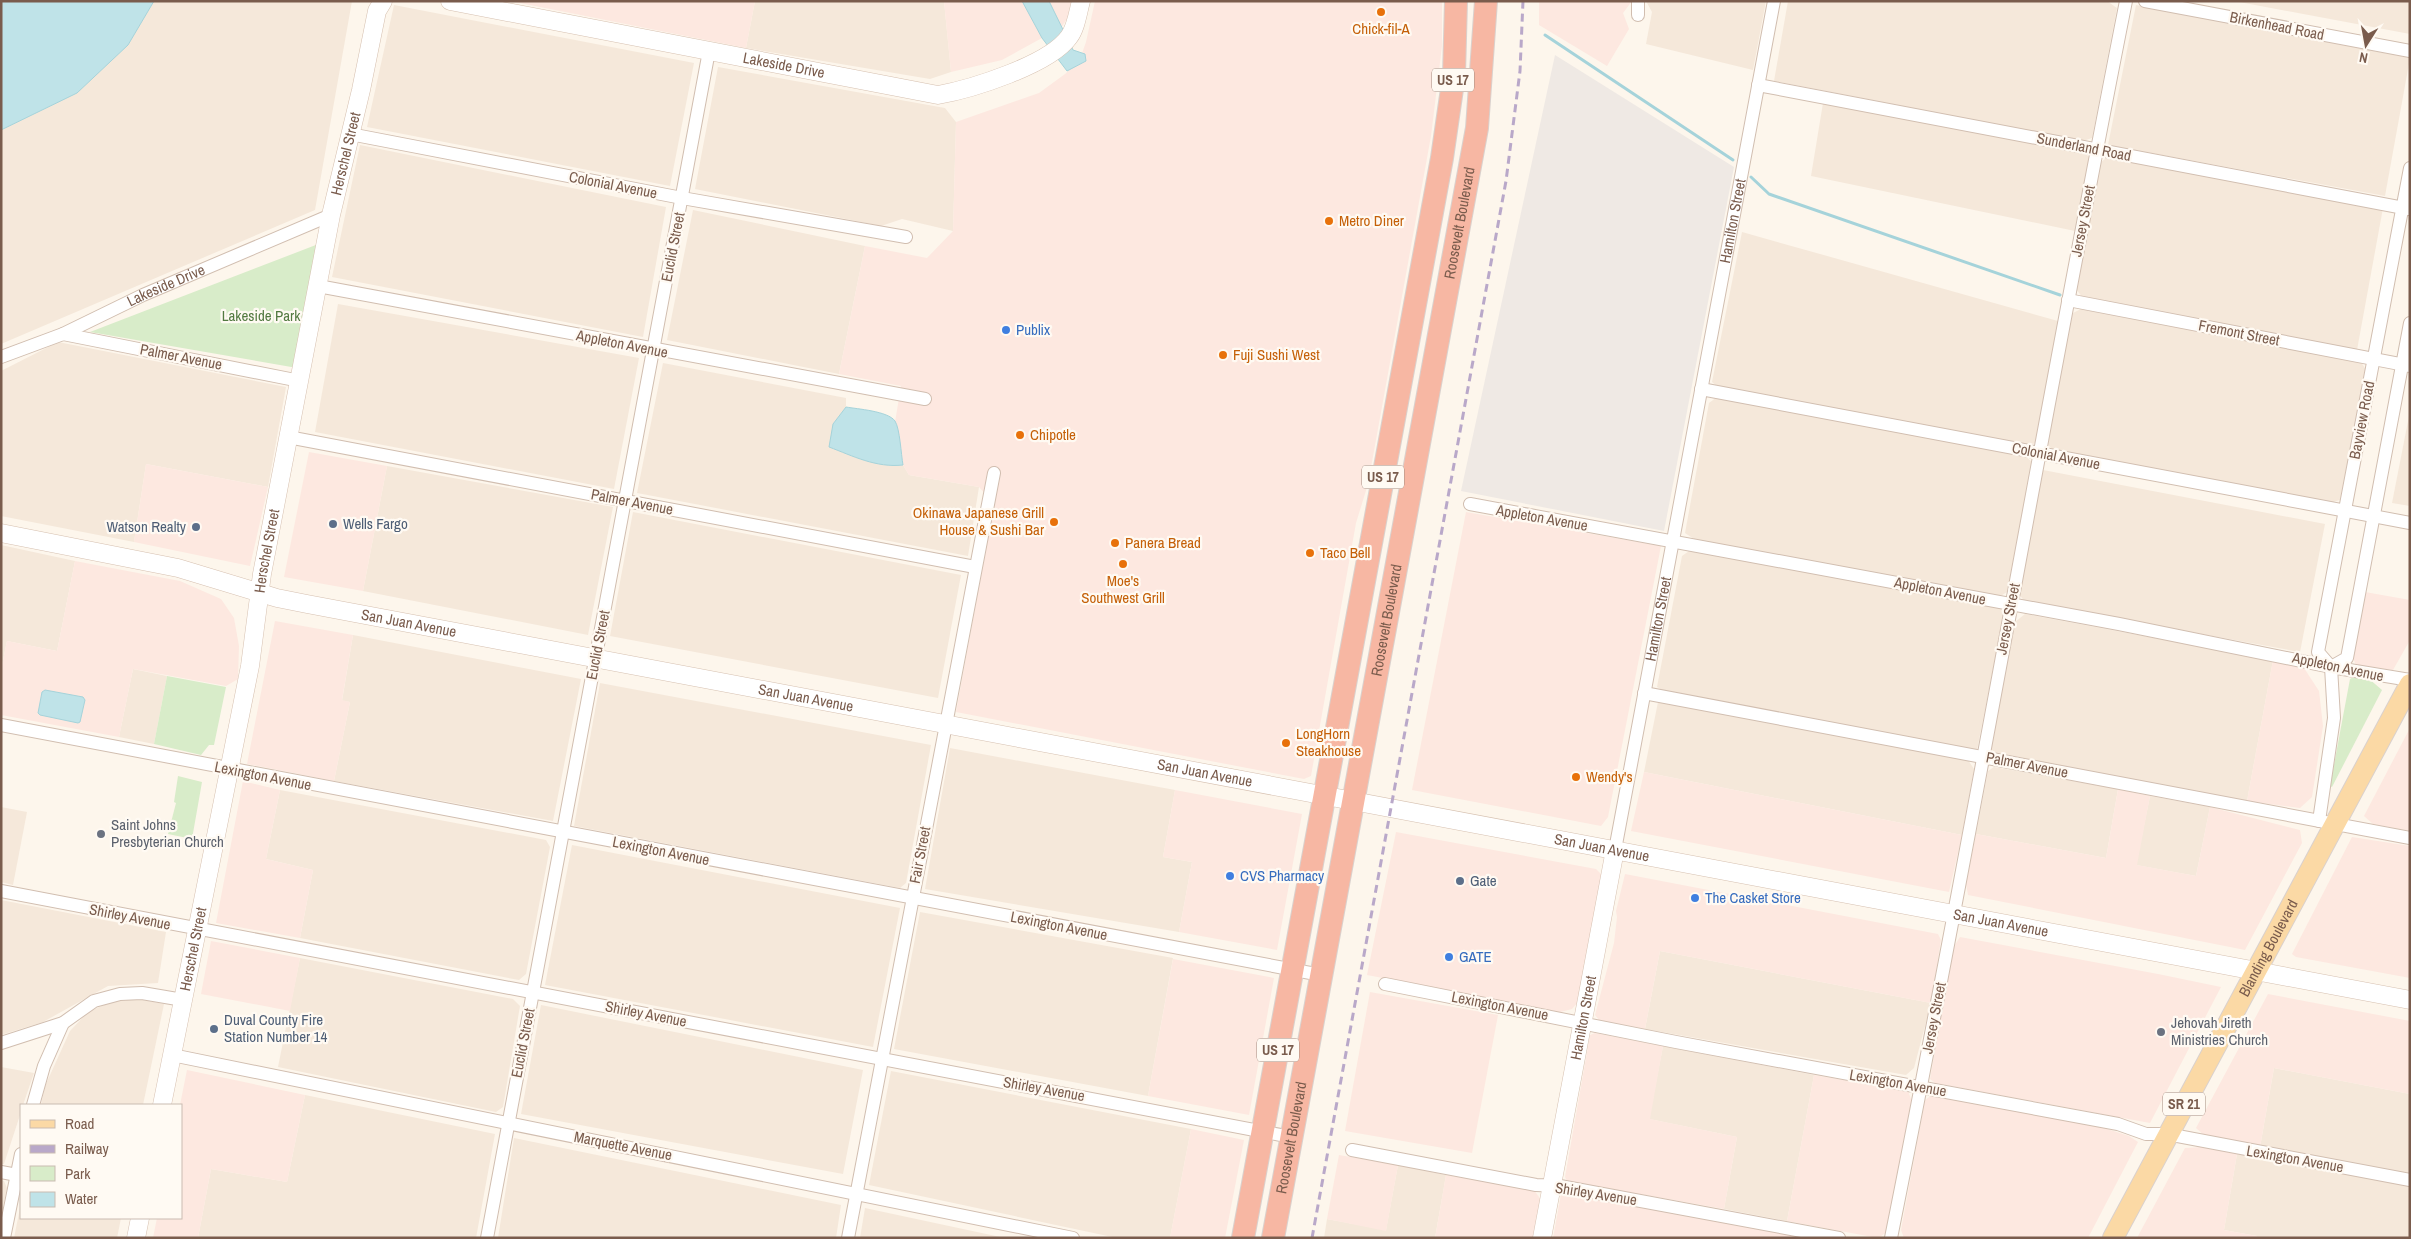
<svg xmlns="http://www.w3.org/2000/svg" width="2411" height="1239" font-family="'Archivo Narrow',sans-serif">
	<rect width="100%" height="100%" fill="#fdf6ec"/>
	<!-- residential -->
	<g fill="#f5e8da">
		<polygon points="154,1 352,1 315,210 1,344 1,130 77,93 128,45"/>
		<polygon points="755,1 944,1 951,72 930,79 746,48"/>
		<polygon points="1646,1 1766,1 1753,70 1646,44 1652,12"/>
		<polygon points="1788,1 2107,1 2117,8 2092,138 2083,141 1774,81"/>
		<polygon points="2234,1 2410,1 2410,34"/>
		<polygon points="394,5 694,63 670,186 367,127"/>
		<polygon points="2136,5 2410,58 2385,196 2108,145"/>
		<polygon points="718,67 945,108 956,122 953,231 902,219 881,226 695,189"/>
		<polygon points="1823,103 2085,153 2090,158 2075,231 1811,176"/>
		<polygon points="360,145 666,207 643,337 332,277"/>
		<polygon points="2106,158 2383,208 2357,350 2083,298 2076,289 2099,164"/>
		<polygon points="693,210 865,246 839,374 667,340"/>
		<polygon points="1742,232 2058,321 2036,442 2029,447 1718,387 1712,382"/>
		<polygon points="338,304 639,358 614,489 315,432"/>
		<polygon points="2081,309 2361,362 2366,370 2340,500 2329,503 2054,451 2047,444 2071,314"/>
		<polygon points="58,342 286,387 268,487 146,464 134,542 1,516 1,371"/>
		<polygon points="663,363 846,398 846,407 833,424 890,466 903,465 909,475 979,487 968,556 637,493"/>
		<polygon points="1717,397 2024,455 2032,462 2007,592 1999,597 1697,541 1685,533 1709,403"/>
		<polygon points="2410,411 2410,506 2392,503"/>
		<polygon points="387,466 613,507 588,635 363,591"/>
		<polygon points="2043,470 2325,524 2300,652 2025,602 2019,594"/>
		<polygon points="633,512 961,575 938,698 610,636"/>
		<polygon points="1,545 75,561 57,651 7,641 1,670"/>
		<polygon points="1689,551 2000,608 2004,613 1977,750 1666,692 1657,687 1682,556"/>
		<polygon points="2025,614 2273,660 2247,801 1998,756 1989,748 2015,622"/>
		<polygon points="353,635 581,679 553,821 334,781 350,702 342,701"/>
		<polygon points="133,669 167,676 154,744 119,737"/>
		<polygon points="600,683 931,745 906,883 900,888 574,826"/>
		<polygon points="1658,702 1968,760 1974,769 1962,835 1644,772"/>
		<polygon points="950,748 1175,790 1163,857 1192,862 1179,932 925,889"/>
		<polygon points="1994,767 2118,789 2106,858 1976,834 1988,771"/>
		<polygon points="280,790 546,840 550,847 526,974 519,980 300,938 313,870 266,859"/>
		<polygon points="2150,796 2210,807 2196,876 2136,865"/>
		<polygon points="1,807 27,812 13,885 1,882"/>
		<polygon points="572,845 900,908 873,1047 545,985"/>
		<polygon points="1,900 166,932 158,983 108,986 43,1022 1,1035"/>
		<polygon points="920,912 1173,958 1148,1096 894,1049"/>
		<polygon points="1660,951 1931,1003 1914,1068 1906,1075 1645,1029"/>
		<polygon points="300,958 513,999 520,1006 503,1107 496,1112 278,1067"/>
		<polygon points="138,999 164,1004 143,1105 41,1105 45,1086 70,1031 88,1012 111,1002"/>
		<polygon points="541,1005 863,1070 843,1174 521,1114"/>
		<polygon points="1663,1046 1814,1075 1787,1221 1724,1209 1737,1137 1649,1119"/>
		<polygon points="1,1067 34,1073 23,1105 21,1105 21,1112 4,1164 1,1164"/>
		<polygon points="2274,1068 2410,1094 2410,1175 2260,1147"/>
		<polygon points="891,1071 1191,1129 1170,1238 1117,1238 869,1185"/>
		<polygon points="305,1095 495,1134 476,1238 198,1238 211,1169 287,1182"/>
		<polygon points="514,1138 841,1205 836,1238 498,1238"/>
		<polygon points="2237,1154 2410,1186 2410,1238 2257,1238 2257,1236 2224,1230"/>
		<polygon points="1398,1165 1446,1175 1435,1238 1324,1238 1327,1219 1386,1230"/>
		<polygon points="1,1180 4,1181 7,1188 1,1216"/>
		<polygon points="21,1203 21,1218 121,1218 117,1238 14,1238"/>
		<polygon points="865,1208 1005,1238 860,1238"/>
	</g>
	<!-- commercial -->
	<g fill="#fde8e0">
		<polygon points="510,1 755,1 746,48"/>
		<polygon points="944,1 1022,1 1042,38 1002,60 951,72"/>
		<polygon points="1049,1 1073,1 1071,13 1061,28"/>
		<polygon points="1095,1 1442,1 1442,46 1431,136 1368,484 1356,523 1311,776 1304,779 956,712 994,504 979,487 909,475 903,465 895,422 901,386 839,374 865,246 927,258 953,231 956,122 1039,93 1065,74 1080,59 1086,42"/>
		<polygon points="1539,1 1632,1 1623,13 1629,29 1607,66 1539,25"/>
		<polygon points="309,452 387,466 363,591 284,577"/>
		<polygon points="146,464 268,487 250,566 134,542"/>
		<polygon points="1466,512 1661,546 1608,817 1601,826 1412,790"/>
		<polygon points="75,561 180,581 221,599 234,618 239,646 238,679 226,686 133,669 119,737 1,715 1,670 7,641 57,651"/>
		<polygon points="2365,592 2410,600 2410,640 2393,670 2356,665 2353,658"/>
		<polygon points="275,621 353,635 342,700 350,702 334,781 247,764"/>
		<polygon points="2273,660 2304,668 2319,691 2323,726 2312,797 2300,808 2247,801"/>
		<polygon points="2410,728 2410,831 2373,824 2364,816"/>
		<polygon points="1644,772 1962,835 1949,892 1631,831"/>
		<polygon points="243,781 280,790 266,859 313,870 300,938 216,923"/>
		<polygon points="2118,789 2150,796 2137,865 2196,876 2210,807 2300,830 2302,843 2245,950 1968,895 1966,884 1976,834 2106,858"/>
		<polygon points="1175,790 1302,814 1277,950 1179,932 1192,862 1163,857"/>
		<polygon points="1396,832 1596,869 1604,877 1580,1000 1572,1009 1560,1012 1367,975"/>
		<polygon points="2352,837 2410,846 2410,978 2296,957 2292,954"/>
		<polygon points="1625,874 1938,934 1941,940 1931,1003 1660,951 1645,1029 1599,1020 1595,1015 1614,943 1617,917 1616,911"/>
		<polygon points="1960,937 2158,974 2221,987 2150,1123 1935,1083 1930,1079 1953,948"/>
		<polygon points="211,941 300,958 290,1011 201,994"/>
		<polygon points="1173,959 1274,978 1249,1115 1148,1096"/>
		<polygon points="1370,992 1498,1015 1472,1153 1345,1131"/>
		<polygon points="2268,994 2410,1021 2410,1094 2274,1068 2260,1147 2206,1137 2196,1128"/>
		<polygon points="1595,1033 1663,1046 1650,1119 1737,1137 1724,1209 1567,1181 1565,1177 1590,1035"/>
		<polygon points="187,1070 305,1095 287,1182 211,1169 198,1238 153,1238 157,1218 181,1218 180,1105"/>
		<polygon points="1814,1075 1908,1091 1914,1107 1887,1232 1878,1238 1787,1221"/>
		<polygon points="1932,1095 2101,1127 2129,1136 2138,1142 2088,1238 1904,1238 1901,1230 1925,1100"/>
		<polygon points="1191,1129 1244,1140 1225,1238 1170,1238"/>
		<polygon points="2202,1147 2237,1154 2224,1230 2257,1236 2257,1238 2137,1238 2185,1148"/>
		<polygon points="1339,1155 1398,1165 1386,1231 1327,1219"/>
		<polygon points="1446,1175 1534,1190 1542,1201 1534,1238 1435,1238"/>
		<polygon points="1561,1194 1581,1194 1809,1238 1553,1238"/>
	</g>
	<!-- industrial -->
	<polygon fill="#efe9e4" points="1555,55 1734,167 1664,531 1461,491"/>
	<!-- green -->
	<g fill="#d8ecc9">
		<polygon points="321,243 297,368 90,332"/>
		<polygon points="167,676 226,687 214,745 209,745 201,755 154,744"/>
		<polygon points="2355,676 2368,678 2382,690 2332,787 2330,786 2350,679"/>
		<polygon points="178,776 202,782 192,839 168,834 176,803 174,802"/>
	</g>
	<!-- water -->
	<g fill="#bfe3e8" stroke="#a5d3da">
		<polygon points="1,1 154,1 128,45 77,93 1,130"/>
		<polygon points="1022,1 1049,1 1073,50 1085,54 1086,61 1067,71 1042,38"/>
		<path d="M846 407C857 409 888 411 895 421 900 429 901 454 903 465 876 468 853 456 829 447L833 424Z"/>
		<polygon points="45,690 83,697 85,700 80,722 78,723 40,715 38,713 42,692"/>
	</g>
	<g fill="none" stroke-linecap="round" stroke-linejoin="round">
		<!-- stream -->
		<g stroke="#a5d3da" stroke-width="3">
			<polyline points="1545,35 1733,160"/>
			<polyline points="1751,177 1769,194 2060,295"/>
		</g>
		<defs>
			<g id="street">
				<polyline points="2145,1 2410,51"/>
				<polyline points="1638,15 1638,1"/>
				<polyline points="1758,85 2409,209"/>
				<polyline points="350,134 682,198 906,237"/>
				<polyline points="318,286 925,399"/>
				<polyline points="2068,300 2410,366"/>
				<polyline points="63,334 300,381"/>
				<path id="s1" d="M1 357 63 334 143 295 331 215"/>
				<polyline points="1701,389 2410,523"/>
				<polyline points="288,437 975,567"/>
				<polyline points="1470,504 2119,624 2331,667 2410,680"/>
				<polyline points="2331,667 2347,658 2410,323"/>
				<polyline points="1644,693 2410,838"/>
				<polyline points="1,725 1321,975"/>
				<polyline points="2319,821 2334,718 2331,667 2318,652 2410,168"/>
				<path id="s2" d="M1615 850 1774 1"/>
				<polyline points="1,891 1291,1137"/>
				<polyline points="1385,984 1676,1042 2118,1124 2146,1134 2167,1134 2410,1180"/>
				<polyline points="1,1043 63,1023 94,1001 120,994 142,993 183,1000"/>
				<polyline points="172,1055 1073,1238"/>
				<polyline points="33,1105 44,1066 63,1023"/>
				<polyline points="1352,1150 1536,1185 1560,1186 1839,1238"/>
				<polyline points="1,1172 17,1175"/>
				<polyline points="4,1238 21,1154"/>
				<polyline points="487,1238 709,51"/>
				<polyline points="848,1238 994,473"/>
				<path d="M1891 1238C1974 826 2044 413 2126 1"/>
			</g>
			<g id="secondary">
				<path id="s3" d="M450 1 938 95C971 89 1049 65 1069 37 1076 28 1078 12 1081 1"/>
				<path id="s4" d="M1 533 178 568 277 598 307 604 2410 1000"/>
				<path id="s5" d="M162 1105 250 666 262 574 331 215 361 90 377 11 383 1"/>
				<polyline points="136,1238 140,1218"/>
				<path id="s6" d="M1542 1238 1615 850"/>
			</g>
			<g id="primary">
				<path id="s7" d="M2113 1238 2410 684"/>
			</g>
			<g id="highway">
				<polyline points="1243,1238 1442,158 1454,75 1456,1"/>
				<path id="s8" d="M1273 1238 1477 128 1486 1"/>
			</g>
		</defs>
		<!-- street casing -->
		<use href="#street" stroke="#d1beb0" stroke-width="14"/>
		<!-- secondary casing -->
		<use href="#secondary" stroke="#d6c0b0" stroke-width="19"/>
		<!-- primary casing -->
		<use href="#primary" stroke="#dad1cd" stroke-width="22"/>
		<!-- highway casing -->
		<use href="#highway" stroke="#dad1cd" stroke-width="24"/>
		<!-- street -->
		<use href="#street" stroke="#fff" stroke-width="12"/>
		<!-- secondary -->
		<use href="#secondary" stroke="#fff" stroke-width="18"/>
		<!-- primary -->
		<use href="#primary" stroke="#fbd9a5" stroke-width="20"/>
		<!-- highway -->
		<use href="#highway" stroke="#f7b7a3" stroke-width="22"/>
		<!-- rail -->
		<polyline stroke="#b9a8c9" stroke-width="3" stroke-dasharray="8 5" stroke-linecap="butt" points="1312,1238 1506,181 1520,71 1523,1"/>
	</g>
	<!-- markers -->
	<g fill="#e8710a" stroke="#fffaf3" stroke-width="2">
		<circle cx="1381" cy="12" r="5"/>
		<circle cx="1329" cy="221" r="5"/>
		<circle cx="1223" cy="355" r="5"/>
		<circle cx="1020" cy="435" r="5"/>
		<circle cx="1054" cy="522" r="5"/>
		<circle cx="1115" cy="543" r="5"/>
		<circle cx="1310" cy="553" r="5"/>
		<circle cx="1123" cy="564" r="5"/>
		<circle cx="1286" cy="743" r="5"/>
		<circle cx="1576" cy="777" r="5"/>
	</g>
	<g fill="#3f7fe0" stroke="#fffaf3" stroke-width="2">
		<circle cx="1006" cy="330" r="5"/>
		<circle cx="1230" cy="876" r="5"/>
		<circle cx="1695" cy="898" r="5"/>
		<circle cx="1449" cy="957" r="5"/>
	</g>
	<g fill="#5c6f8a" stroke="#fffaf3" stroke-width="2">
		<circle cx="333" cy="524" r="5"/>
		<circle cx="196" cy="527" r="5"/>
		<circle cx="1460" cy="881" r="5"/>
		<circle cx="214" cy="1029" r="5"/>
	</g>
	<g fill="#6b7280" stroke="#fffaf3" stroke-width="2">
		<circle cx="101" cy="834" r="5"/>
		<circle cx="2161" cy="1032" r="5"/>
	</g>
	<g text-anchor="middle" stroke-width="4.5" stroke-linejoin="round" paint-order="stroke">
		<!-- shield labels -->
		<g fill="#fffaf3" stroke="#a28b7f" stroke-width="1">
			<rect x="1432" y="68.5" width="42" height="23" rx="4"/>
			<rect x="1362" y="465.5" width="42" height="23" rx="4"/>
			<rect x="1257" y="1038.5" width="42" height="23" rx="4"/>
			<rect x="2163" y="1092.5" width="42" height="23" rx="4"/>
		</g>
		<g font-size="14" font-weight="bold" fill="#7a5c4d">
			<text x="1453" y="85">US 17</text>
			<text x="1383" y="482">US 17</text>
			<text x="1278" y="1055">US 17</text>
			<text x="2184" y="1109">SR 21</text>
		</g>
		<!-- street labels -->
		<g font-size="15" fill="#7a5c4d" stroke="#fffaf3">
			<text transform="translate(2277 26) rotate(11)" y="5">Birkenhead Road</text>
			<text dy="5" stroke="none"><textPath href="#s3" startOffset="340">Lakeside Drive</textPath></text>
			<text transform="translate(2084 147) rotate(11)" y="5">Sunderland Road</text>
			<text dy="5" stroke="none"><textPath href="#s5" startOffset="969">Herschel Street</textPath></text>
			<text transform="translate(613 185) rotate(11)" y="5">Colonial Avenue</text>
			<text dy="5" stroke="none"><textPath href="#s2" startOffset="640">Hamilton Street</textPath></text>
			<text transform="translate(2083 221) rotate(-79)" y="5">Jersey Street</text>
			<text dy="5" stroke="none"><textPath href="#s8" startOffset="1032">Roosevelt Boulevard</textPath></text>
			<text transform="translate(673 247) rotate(-79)" y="5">Euclid Street</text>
			<text dy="5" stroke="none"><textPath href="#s1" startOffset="180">Lakeside Drive</textPath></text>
			<text transform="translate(2239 333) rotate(11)" y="5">Fremont Street</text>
			<text transform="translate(622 344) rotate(11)" y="5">Appleton Avenue</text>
			<text transform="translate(181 357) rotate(11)" y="5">Palmer Avenue</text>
			<text transform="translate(2362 420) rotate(-79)" y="5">Bayview Road</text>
			<text transform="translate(2056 456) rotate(11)" y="5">Colonial Avenue</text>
			<text transform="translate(632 502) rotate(11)" y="5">Palmer Avenue</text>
			<text transform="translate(1542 518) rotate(10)" y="5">Appleton Avenue</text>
			<text dy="5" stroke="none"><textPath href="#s5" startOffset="564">Herschel Street</textPath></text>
			<text transform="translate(1940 591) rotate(11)" y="5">Appleton Avenue</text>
			<text transform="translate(2008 619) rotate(-79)" y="5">Jersey Street</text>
			<text dy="5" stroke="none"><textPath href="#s8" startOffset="628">Roosevelt Boulevard</textPath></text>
			<text dy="5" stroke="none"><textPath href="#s2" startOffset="235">Hamilton Street</textPath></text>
			<text dy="5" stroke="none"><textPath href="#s4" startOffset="418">San Juan Avenue</textPath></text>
			<text transform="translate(598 645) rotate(-79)" y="5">Euclid Street</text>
			<text transform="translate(2338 667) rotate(12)" y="5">Appleton Avenue</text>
			<text dy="5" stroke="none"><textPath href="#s4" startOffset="822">San Juan Avenue</textPath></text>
			<text transform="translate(2027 765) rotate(11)" y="5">Palmer Avenue</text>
			<text dy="5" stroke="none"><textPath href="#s4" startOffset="1228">San Juan Avenue</textPath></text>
			<text transform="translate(263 776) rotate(11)" y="5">Lexington Avenue</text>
			<text dy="5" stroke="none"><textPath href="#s4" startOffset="1632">San Juan Avenue</textPath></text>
			<text transform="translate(661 851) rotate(11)" y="5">Lexington Avenue</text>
			<text transform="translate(920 855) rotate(-79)" y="5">Fair Street</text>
			<text transform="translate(130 917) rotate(11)" y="5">Shirley Avenue</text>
			<text dy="5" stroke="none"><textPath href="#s4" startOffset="2038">San Juan Avenue</textPath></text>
			<text transform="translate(1059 926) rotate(11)" y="5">Lexington Avenue</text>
			<text dy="5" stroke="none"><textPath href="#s7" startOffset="329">Blanding Boulevard</textPath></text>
			<text dy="5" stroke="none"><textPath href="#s5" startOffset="159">Herschel Street</textPath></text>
			<text transform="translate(1500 1006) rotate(11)" y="5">Lexington Avenue</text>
			<text transform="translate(646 1014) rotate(11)" y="5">Shirley Avenue</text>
			<text dy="5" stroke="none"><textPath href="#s6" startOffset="224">Hamilton Street</textPath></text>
			<text transform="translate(1934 1018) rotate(-79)" y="5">Jersey Street</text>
			<text transform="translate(523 1043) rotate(-79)" y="5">Euclid Street</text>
			<text transform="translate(1898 1083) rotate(10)" y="5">Lexington Avenue</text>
			<text transform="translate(1044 1089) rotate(10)" y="5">Shirley Avenue</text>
			<text dy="5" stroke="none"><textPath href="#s8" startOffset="102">Roosevelt Boulevard</textPath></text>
			<text transform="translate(623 1146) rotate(11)" y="5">Marquette Avenue</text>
			<text transform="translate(2295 1159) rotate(10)" y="5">Lexington Avenue</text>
			<text transform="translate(1596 1194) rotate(9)" y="5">Shirley Avenue</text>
		</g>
		<!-- food labels -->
		<g font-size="15" fill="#c56008" stroke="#fffaf3" text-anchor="start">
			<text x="1381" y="34" text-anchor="middle">Chick-fil-A</text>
			<text x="1339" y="226">Metro Diner</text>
			<text x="1233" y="360">Fuji Sushi West</text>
			<text x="1030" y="440">Chipotle</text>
			<text x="1044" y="518" text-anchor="end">Okinawa Japanese Grill<tspan x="1044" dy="17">House &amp; Sushi Bar</tspan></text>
			<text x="1125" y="548">Panera Bread</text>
			<text x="1320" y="558">Taco Bell</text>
			<text x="1123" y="586" text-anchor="middle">Moe's<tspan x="1123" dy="17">Southwest Grill</tspan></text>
			<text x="1296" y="739">LongHorn<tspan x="1296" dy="17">Steakhouse</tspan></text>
			<text x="1586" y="782">Wendy's</text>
		</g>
		<!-- park labels -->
		<g font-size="15" fill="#537a41" stroke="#fffaf3">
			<text x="261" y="321">Lakeside Park</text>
		</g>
		<!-- shop labels -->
		<g font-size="15" fill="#366cbe" stroke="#fffaf3" text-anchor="start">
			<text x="1016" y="335">Publix</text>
			<text x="1240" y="881">CVS Pharmacy</text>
			<text x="1705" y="903">The Casket Store</text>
			<text x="1459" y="962">GATE</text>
		</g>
		<!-- service labels -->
		<g font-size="15" fill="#4e5e75" stroke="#fffaf3" text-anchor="start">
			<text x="343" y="529">Wells Fargo</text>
			<text x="186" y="532" text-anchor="end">Watson Realty</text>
			<text x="1470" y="886">Gate</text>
			<text x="224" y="1025">Duval County Fire<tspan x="224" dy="17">Station Number 14</tspan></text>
		</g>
		<!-- worship labels -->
		<g font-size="15" fill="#5b616d" stroke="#fffaf3" text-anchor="start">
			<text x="111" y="830">Saint Johns<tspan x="111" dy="17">Presbyterian Church</tspan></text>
			<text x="2171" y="1028">Jehovah Jireth<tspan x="2171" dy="17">Ministries Church</tspan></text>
		</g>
	</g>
	<!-- border -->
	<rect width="2411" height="1239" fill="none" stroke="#7a5c4d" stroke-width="5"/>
	<!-- legend -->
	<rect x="20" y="1104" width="162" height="115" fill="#fffaf3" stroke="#cabbb1"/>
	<rect x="30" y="1120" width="25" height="8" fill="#fbd9a5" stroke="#cabbb1"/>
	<text x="65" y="1129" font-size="15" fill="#7a5c4d">Road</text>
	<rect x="30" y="1145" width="25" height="8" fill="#b9a8c9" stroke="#cabbb1"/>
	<text x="65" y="1154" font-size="15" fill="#7a5c4d">Railway</text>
	<rect x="30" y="1166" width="25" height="15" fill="#d8ecc9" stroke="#cabbb1"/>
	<text x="65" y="1179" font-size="15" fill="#7a5c4d">Park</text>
	<rect x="30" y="1192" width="25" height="15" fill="#bfe3e8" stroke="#cabbb1"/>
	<text x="65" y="1204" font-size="15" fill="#7a5c4d">Water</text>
	<!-- north arrow -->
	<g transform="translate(2366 45) rotate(191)" stroke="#fffaf3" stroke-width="4" paint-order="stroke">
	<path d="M0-4L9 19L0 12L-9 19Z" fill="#7a5c4d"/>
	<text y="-8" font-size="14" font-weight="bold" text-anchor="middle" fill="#7a5c4d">N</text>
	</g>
</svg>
